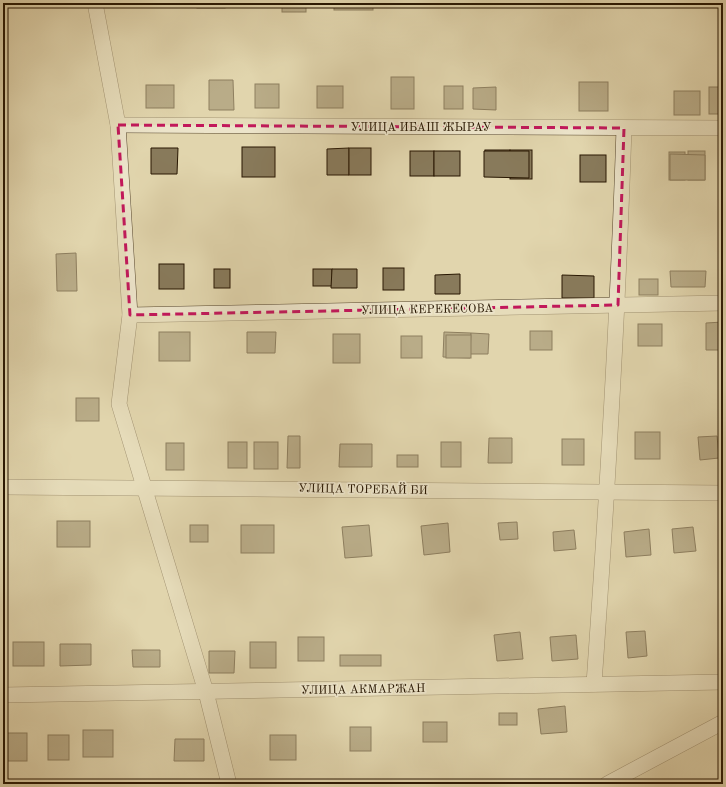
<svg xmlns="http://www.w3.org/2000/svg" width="726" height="787" font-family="'Old Standard TT',serif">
	<rect width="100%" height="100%" fill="#e1d5ad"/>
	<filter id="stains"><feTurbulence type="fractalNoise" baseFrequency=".005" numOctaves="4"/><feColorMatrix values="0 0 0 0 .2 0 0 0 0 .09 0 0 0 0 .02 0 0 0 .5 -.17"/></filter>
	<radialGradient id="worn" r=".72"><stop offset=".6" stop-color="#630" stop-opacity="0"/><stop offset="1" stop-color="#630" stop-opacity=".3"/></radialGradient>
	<!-- building -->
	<g fill="#887a5b" stroke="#281702">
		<rect x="136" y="3" width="23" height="3"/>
		<rect x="197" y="3" width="28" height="5"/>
		<rect x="282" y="3" width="24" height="9"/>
		<rect x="334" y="3" width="39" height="7"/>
		<rect x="462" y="3" width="24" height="3"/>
		<rect x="597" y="3" width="23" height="1"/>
		<rect x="667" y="3" width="23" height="1"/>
		<rect x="391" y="77" width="23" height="32"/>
		<polygon points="209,80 233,80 234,110 209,110"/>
		<rect x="579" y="82" width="29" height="29"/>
		<rect x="255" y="84" width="24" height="24"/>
		<rect x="146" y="85" width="28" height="23"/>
		<rect x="317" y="86" width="26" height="22"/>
		<rect x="444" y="86" width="19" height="23"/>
		<polygon points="496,87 496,110 473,109 473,88"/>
		<rect x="709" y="87" width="14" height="27"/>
		<rect x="674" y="91" width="26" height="24"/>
		<rect x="242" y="147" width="33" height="30"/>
		<polygon points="151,148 178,148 177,174 151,174"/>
		<polygon points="349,148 349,175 327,175 327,149"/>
		<rect x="349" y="148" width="22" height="27"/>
		<rect x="485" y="150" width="25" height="26"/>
		<rect x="510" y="150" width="22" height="29"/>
		<rect x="410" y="151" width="24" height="25"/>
		<rect x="434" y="151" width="26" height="25"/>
		<polygon points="484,151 529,151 529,178 484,177"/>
		<rect x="688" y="151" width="17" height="29"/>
		<rect x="669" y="152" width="16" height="28"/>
		<polygon points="670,154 705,155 705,180 670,180"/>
		<rect x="580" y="155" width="26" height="27"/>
		<polygon points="76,253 77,291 57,291 56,254"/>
		<rect x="159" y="264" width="25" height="25"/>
		<rect x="383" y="268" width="21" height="22"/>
		<rect x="214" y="269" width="16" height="19"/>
		<rect x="313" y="269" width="19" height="17"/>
		<polygon points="332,269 357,269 357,288 331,288"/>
		<polygon points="670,271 706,271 705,287 671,287"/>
		<polygon points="460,274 460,294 435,294 435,275"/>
		<polygon points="562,275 594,276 594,298 562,298"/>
		<rect x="639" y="279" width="19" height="16"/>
		<polygon points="723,322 723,350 706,350 706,323"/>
		<rect x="638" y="324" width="24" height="22"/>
		<rect x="530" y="331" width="22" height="19"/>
		<rect x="159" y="332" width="31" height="29"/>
		<polygon points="247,332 276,332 275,353 247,353"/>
		<polygon points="444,332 471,333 470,358 443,357"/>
		<polygon points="471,333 489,334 488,354 470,354"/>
		<rect x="333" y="334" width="27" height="29"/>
		<rect x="446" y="335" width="25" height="23"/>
		<rect x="401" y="336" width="21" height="22"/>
		<rect x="76" y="398" width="23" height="23"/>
		<rect x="635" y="432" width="25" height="27"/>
		<polygon points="288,436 300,436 300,468 287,468"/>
		<polygon points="717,436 719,458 700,460 698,437"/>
		<polygon points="489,438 512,438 512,463 488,463"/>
		<rect x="562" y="439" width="22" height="26"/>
		<rect x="228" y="442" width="19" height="26"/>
		<rect x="254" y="442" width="24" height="27"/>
		<rect x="441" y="442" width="20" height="25"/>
		<rect x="166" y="443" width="18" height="27"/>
		<polygon points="340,444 372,444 372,467 339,467"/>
		<rect x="397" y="455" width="21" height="12"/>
		<rect x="57" y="521" width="33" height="26"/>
		<polygon points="517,522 518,539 500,540 498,523"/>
		<polygon points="448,523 450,552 424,555 421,526"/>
		<rect x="190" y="525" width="18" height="17"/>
		<rect x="241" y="525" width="33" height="28"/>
		<polygon points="369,525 372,556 345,558 342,527"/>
		<polygon points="723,525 723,554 722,554 720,526"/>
		<polygon points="693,527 696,551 674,553 672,529"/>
		<polygon points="649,529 651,555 626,557 624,532"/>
		<polygon points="574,530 576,549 554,551 553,532"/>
		<polygon points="645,631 647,656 628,658 626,632"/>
		<polygon points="520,632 523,659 497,661 494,635"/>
		<polygon points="576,635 578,659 552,661 550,637"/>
		<rect x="298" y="637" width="26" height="24"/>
		<rect x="13" y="642" width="31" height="24"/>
		<rect x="250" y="642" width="26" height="26"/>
		<polygon points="60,644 91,644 91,665 60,666"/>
		<polygon points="132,650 160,650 160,667 133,667"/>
		<polygon points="209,651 235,651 234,673 209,673"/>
		<rect x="340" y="655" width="41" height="11"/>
		<polygon points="565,706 567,732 541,734 538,709"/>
		<rect x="499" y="713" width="18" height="12"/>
		<rect x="423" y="722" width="24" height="20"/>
		<rect x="350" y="727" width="21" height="24"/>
		<rect x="83" y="730" width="30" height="27"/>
		<rect x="3" y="733" width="24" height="28"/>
		<rect x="48" y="735" width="21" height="25"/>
		<rect x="270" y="735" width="26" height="25"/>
		<polygon points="175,739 204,739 204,761 174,761"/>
	</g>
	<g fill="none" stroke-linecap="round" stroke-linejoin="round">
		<defs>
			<g id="street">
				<polyline points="95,3 118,125 130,315 119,404 206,692 229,784"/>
				<polyline points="118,125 723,128"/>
				<polyline points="130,315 723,303"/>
				<polyline points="3,487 723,493"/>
				<path d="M594 684C607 499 618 314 624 128"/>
				<polyline points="3,695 723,682"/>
				<polyline points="607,784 723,722"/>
			</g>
		</defs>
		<!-- street casing -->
		<use href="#street" stroke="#56462d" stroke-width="16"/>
		<!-- street -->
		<use href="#street" stroke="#ece4ca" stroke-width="15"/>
	</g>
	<!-- marked area -->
	<path d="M0 0H726V787H0ZM118 125 624 128 618 305 130 315Z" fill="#e1d5ad" fill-opacity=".55" fill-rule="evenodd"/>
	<path fill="none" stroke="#c2185b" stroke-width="3" stroke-dasharray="8 5" stroke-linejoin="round" d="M118 125 624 128 618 305 130 315Z"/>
	<g text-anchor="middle" stroke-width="3.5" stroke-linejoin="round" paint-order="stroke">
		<!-- street labels -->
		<g font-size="12" fill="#281702" stroke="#ece4ca">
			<text x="421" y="131">УЛИЦА ИБАШ ЖЫРАУ</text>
			<text transform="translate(427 309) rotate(-1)" y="4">УЛИЦА КЕРЕКЕСОВА</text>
			<text transform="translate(363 489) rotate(1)" y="4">УЛИЦА ТОРЕБАЙ БИ</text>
			<text transform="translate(363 689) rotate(-1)" y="4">УЛИЦА АКМАРЖАН</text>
		</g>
	</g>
	<!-- margin -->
	<rect width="726" height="787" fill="none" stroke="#e1d5ad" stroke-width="16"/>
	<rect x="4" y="4" width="718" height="779" fill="none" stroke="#281702" stroke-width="2"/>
	<rect x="8" y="8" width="710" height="771" fill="none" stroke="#281702"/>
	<rect width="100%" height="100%" filter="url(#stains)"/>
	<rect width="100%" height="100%" fill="url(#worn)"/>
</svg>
